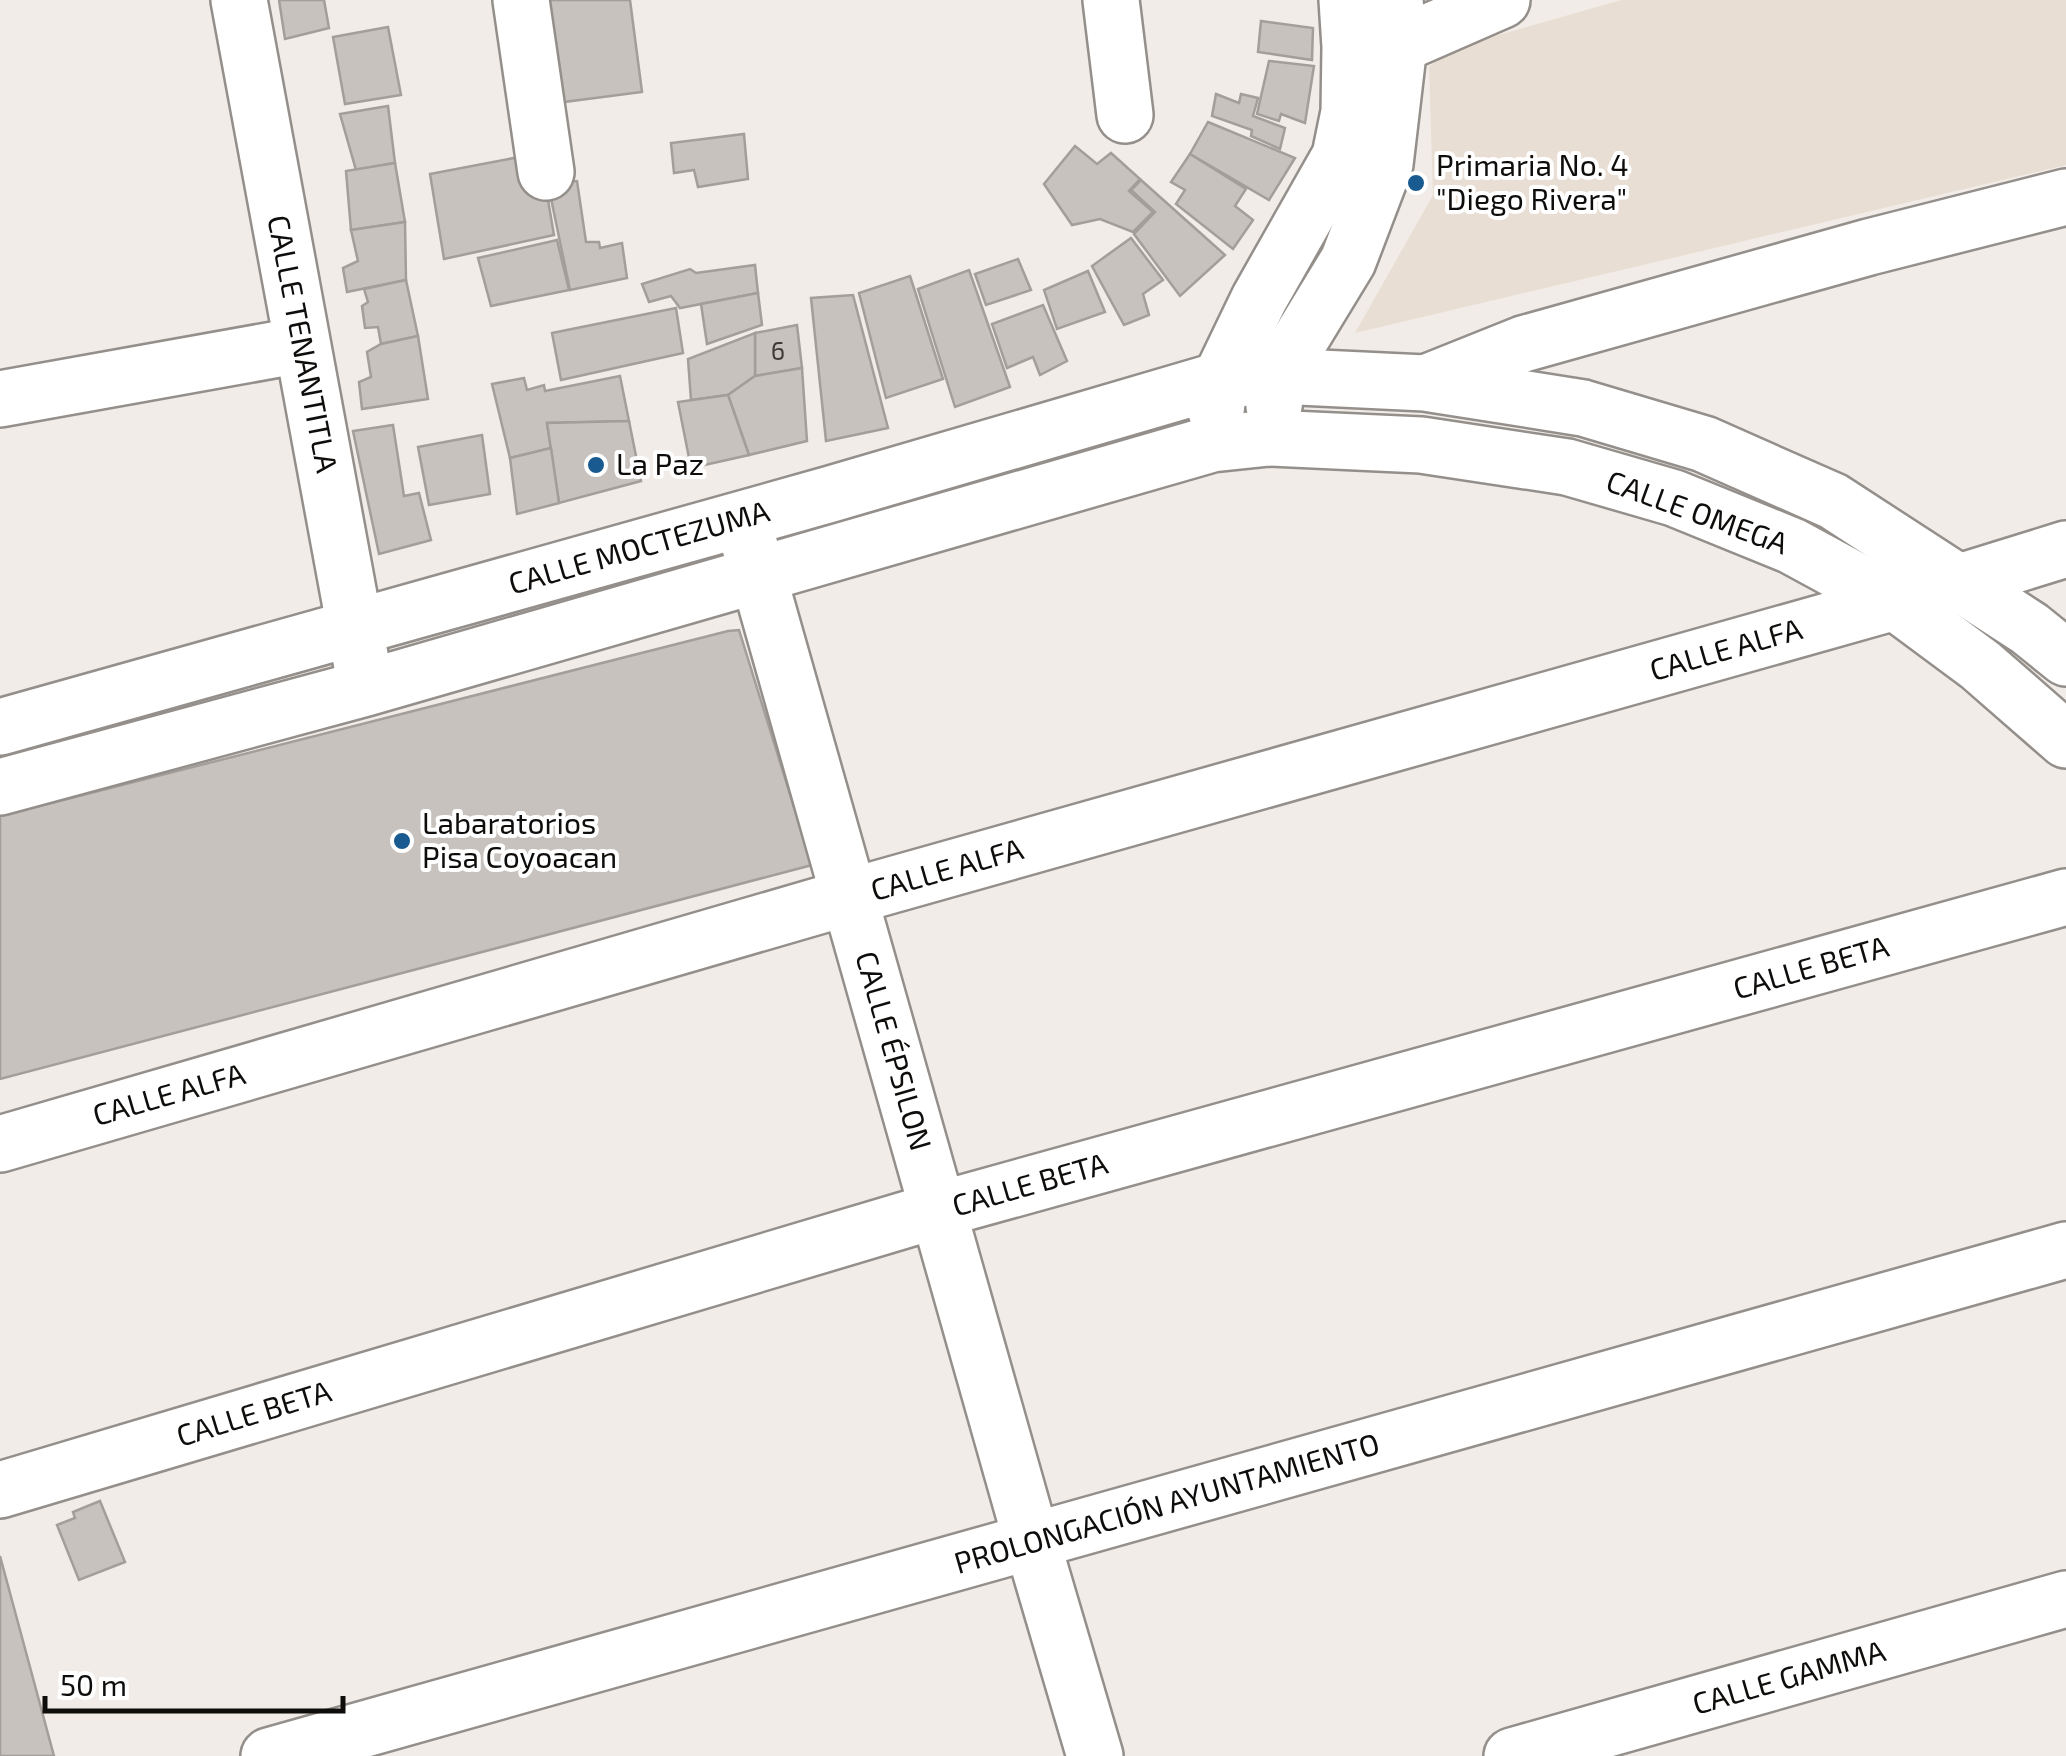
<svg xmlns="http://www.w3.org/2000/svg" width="2066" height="1756" font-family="'Exo 2',sans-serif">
	<rect width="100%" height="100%" fill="#f1ece7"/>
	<!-- built -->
	<polygon fill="#e9ded3" points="1621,0 2066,0 2066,165 1355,333 1433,195 1429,67 1447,50"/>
	<!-- building -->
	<g fill="#c7c2bd" stroke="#a39e99" stroke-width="2.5">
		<polygon points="279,0 324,0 329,28 285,39"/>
		<polygon points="536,0 630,0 642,92 556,103"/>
		<polygon points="1261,21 1313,28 1312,60 1258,52"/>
		<polygon points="388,27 401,95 345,104 333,37"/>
		<polygon points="1269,61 1314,66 1305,123 1281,114 1279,121 1257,114"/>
		<polygon points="1216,94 1239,103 1241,94 1258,98 1253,116 1285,128 1280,149 1251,136 1252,130 1212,116"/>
		<polygon points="388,106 395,163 356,170 340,114"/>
		<polygon points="1208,122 1295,158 1269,200 1190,154"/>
		<polygon points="744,134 748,179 698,187 694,170 674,173 671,143"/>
		<polygon points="1075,146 1097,164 1111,153 1140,179 1129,191 1153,212 1133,232 1100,219 1072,225 1044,184"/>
		<polygon points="540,153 554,235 444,259 430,174"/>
		<polygon points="1190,154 1246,189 1235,206 1253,220 1233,249 1176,204 1185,190 1171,182"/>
		<polygon points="395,163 405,222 351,230 346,171"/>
		<polygon points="1141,180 1225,255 1180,296 1134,234 1155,212 1131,190"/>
		<polygon points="577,181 586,242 599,242 600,248 622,243 627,278 570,290 548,184"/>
		<polygon points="405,222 406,280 347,292 343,268 358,261 351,230"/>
		<polygon points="1131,238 1163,280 1143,294 1149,315 1124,325 1092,266"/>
		<polygon points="557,240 569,290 491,306 478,258"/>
		<polygon points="1018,259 1031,290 986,305 975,274"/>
		<polygon points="755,265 758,293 680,308 671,296 649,302 642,284 690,269 696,273"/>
		<polygon points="969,270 1010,387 955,407 918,289"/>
		<polygon points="1088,271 1105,312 1057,329 1044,290"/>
		<polygon points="910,276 943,379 886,398 859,293"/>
		<polygon points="406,280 418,336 381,344 378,327 365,328 362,306 368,302 364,289"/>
		<polygon points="758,293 762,325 707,344 701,304"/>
		<polygon points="853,295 888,428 826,441 811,298"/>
		<polygon points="1043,305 1067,361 1040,375 1033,357 1007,368 992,324"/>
		<polygon points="676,308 683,353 561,380 552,333"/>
		<polygon points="797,325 802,368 755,376 755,333"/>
		<polygon points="755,333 755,376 728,395 691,400 688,359"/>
		<polygon points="418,336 428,399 362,409 359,382 371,377 367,352 381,344"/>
		<polygon points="802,368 807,441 749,455 728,395 755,376"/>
		<polygon points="620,376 629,421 547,423 551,448 510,458 492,384 524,378 527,390 544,385 545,391"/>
		<polygon points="728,395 749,455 691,468 678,402"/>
		<polygon points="629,421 641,481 559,503 547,423"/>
		<polygon points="393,425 404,496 419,493 431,540 379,554 353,431"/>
		<polygon points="482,435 490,494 429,505 418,447"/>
		<polygon points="551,448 559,503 517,514 510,458"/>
		<polygon points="739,630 812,865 0,1079 0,816 728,631"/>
		<polygon points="100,1501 125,1562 79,1580 57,1525 75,1518 73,1512"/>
		<polygon points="0,1556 54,1756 0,1756"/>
	</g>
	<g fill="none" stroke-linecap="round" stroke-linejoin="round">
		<defs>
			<g id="minor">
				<polyline points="239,0 362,666"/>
				<polyline points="521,0 546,172"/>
				<polyline points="1111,0 1125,115"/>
				<polyline points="1365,47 1399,45 1502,0"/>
				<polyline points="1428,382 1523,344 1869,247 2066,197"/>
				<polyline points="0,399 301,345"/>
				<polyline points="1274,406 1278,376 1348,261 1385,164 1399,45 1395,0"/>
				<polyline points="1216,411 1220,380 1259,299 1340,156 1349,112 1350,47 1347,0"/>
				<polyline points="749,543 1032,1542 1095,1756"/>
				<polyline points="0,727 831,494 1220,380 1278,376 1425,383 1583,408 1704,444 1833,501 2030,629 2066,658"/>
				<polyline points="0,787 366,688 1212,444 1269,438 1421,445 1567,467 1674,498 1792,546 1895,602 1980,665 2066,740"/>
				<polyline points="0,1144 849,897 1895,602 2066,549"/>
				<polyline points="0,1490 938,1210 2066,897"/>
				<polyline points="269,1756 2066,1250"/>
				<polyline points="1512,1756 2066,1599"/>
			</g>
		</defs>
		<!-- minor casing -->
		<use href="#minor" stroke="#948f8a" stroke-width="60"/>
		<!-- minor -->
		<use href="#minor" stroke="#fff" stroke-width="55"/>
	</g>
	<!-- markers -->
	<g fill="#195a90" stroke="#fff" stroke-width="4">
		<circle cx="1416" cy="183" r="10"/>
		<circle cx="596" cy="465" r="10"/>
		<circle cx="402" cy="841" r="10"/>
	</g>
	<g text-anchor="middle" stroke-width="8" stroke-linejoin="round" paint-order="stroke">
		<!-- number labels -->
		<g font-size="25" fill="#3d3a38">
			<text x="778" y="360">6</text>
		</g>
		<!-- poi labels -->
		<g font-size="30" fill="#0f0d0b" stroke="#fff" text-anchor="start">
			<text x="1436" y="176">Primaria No. 4<tspan x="1436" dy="34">"Diego Rivera"</tspan></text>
			<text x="616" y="475">La Paz</text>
			<text x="422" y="834">Labaratorios<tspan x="422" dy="34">Pisa Coyoacan</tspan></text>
		</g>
		<!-- street labels -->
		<g font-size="30" fill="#0f0d0b" stroke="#fff">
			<text transform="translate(302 344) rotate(79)" y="10">CALLE TENANTITLA</text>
			<text transform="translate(1697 513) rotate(20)" y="10">CALLE OMEGA</text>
			<text transform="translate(639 548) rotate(-16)" y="10">CALLE MOCTEZUMA</text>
			<text transform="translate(1726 650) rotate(-16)" y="10">CALLE ALFA</text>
			<text transform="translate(947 870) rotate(-16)" y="10">CALLE ALFA</text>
			<text transform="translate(1811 968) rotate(-16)" y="10">CALLE BETA</text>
			<text transform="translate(893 1051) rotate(74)" y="10">CALLE ÉPSILON</text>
			<text transform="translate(169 1095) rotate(-16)" y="10">CALLE ALFA</text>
			<text transform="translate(1030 1185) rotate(-16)" y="10">CALLE BETA</text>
			<text transform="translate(254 1414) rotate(-17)" y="10">CALLE BETA</text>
			<text transform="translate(1167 1504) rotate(-16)" y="10">PROLONGACIÓN AYUNTAMIENTO</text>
			<text transform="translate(1789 1678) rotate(-16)" y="10">CALLE GAMMA</text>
		</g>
	</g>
	<!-- scale -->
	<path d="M45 1696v15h298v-15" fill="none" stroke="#0f0d0b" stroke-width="5"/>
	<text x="60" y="1696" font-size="30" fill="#0f0d0b" stroke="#ffffff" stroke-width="8" paint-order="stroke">50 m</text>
</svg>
